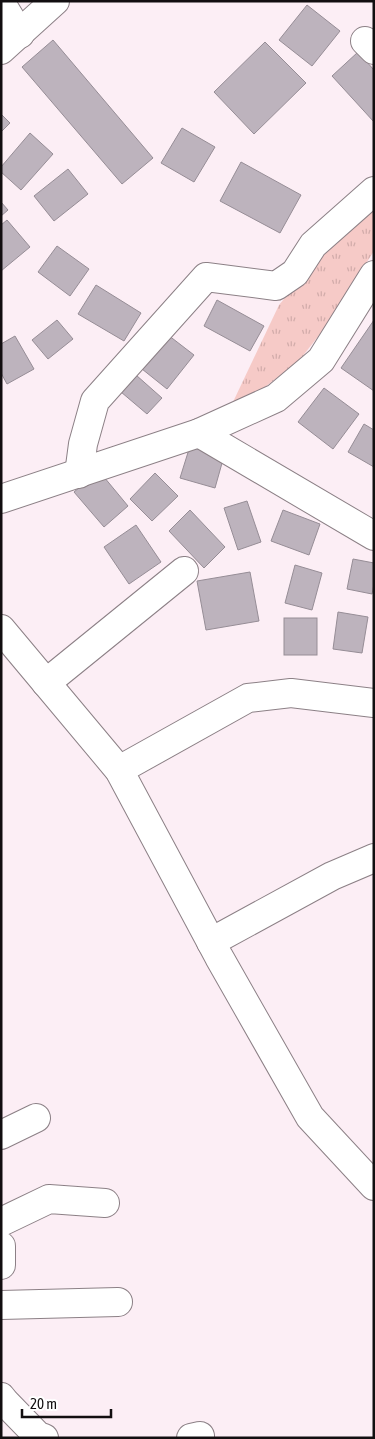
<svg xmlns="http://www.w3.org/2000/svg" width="375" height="1439" font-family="'Asap Condensed',sans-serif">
	<defs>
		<pattern id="grass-tufts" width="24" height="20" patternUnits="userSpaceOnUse" patternTransform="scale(1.25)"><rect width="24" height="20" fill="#f6cac7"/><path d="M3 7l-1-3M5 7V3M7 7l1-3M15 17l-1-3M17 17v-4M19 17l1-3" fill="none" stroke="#d2acaa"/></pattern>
	</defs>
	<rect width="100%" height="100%" fill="#fceef5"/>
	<!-- grass -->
	<polygon fill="url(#grass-tufts)" points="374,200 374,251 324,329 298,362 257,393 233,402 279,305 354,214"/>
	<!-- building -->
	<g fill="#bdb3bd" stroke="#968d96">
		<polygon points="307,5 340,31 312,66 279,40"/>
		<polygon points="53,40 153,158 122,184 22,67"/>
		<polygon points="265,42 306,83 254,134 214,92"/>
		<polygon points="358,52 374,70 374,122 332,76"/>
		<polygon points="1,114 10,123 1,132"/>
		<polygon points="182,128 215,147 194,182 161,163"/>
		<polygon points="30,133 53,154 21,190 1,172 1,167"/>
		<polygon points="241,162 301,195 280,233 220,201"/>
		<polygon points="68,169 88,194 54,221 34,196"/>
		<polygon points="1,202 8,210 1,216"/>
		<polygon points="7,220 30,247 1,271 1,225"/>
		<polygon points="57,246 89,269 70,296 38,272"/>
		<polygon points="96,285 141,313 124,341 78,314"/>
		<polygon points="217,300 264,326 250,351 204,326"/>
		<polygon points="57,320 73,339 48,359 32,340"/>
		<polygon points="374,320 374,391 341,368"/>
		<polygon points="168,335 194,355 167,389 142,369"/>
		<polygon points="15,336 34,369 7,384 1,373 1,344"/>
		<polygon points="136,375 162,398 147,414 121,392"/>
		<polygon points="324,388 359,414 333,449 298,422"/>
		<polygon points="364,424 374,430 374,467 348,452"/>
		<polygon points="190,446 224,456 215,488 180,478"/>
		<polygon points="99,471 128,506 104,527 74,492"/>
		<polygon points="155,473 178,496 152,521 130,499"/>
		<polygon points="247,501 261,542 238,550 224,508"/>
		<polygon points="190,510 225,547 204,568 169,531"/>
		<polygon points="283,510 320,524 309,555 271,541"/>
		<polygon points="136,525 161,562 129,584 104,547"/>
		<polygon points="353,559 374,563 374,584 372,594 347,589"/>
		<polygon points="295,565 322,573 312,610 285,603"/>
		<polygon points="250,572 259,621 206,630 197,581"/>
		<polygon points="338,612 368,617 362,653 333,649"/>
		<rect x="284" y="618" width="33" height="37"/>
	</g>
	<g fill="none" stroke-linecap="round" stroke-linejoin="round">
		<defs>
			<g id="street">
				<polyline points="1,3 20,34"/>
				<polyline points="365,41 374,50"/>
				<polyline points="1,50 55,1"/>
				<polyline points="199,433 374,536"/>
				<polyline points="79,474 83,444 95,401 206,277 276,286 295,273 313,245 374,191"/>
				<polyline points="1,499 199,433 276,398 321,360 374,275"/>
				<polyline points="1,629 119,770 219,957 310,1117 374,1186"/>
				<polyline points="46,683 184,571"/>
				<polyline points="119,770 248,698 291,693 374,703"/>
				<polyline points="211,942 332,876 374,858"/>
				<polyline points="1,1135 36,1118"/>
				<polyline points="1,1222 49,1199 105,1203"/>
				<polyline points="1,1305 118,1302"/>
				<polyline points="1,1397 5,1402 38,1436 44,1438"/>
				<polyline points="191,1438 200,1436"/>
			</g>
			<polyline id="secondary" points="1,1246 1,1265"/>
		</defs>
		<!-- street casing -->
		<use href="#street" stroke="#8c8086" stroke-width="30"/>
		<!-- secondary casing -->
		<use href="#secondary" stroke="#8c8086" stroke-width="30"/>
		<!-- street -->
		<use href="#street" stroke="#fff" stroke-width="28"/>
		<!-- secondary -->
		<use href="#secondary" stroke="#fff" stroke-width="28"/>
	</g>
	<!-- border -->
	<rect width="375" height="1439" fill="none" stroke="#120e10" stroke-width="5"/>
	<!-- scale -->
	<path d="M22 1409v8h89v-8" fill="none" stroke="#120e10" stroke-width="2.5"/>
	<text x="30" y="1409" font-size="15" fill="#120e10" stroke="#ffffff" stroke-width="4" paint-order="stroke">20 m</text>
</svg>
